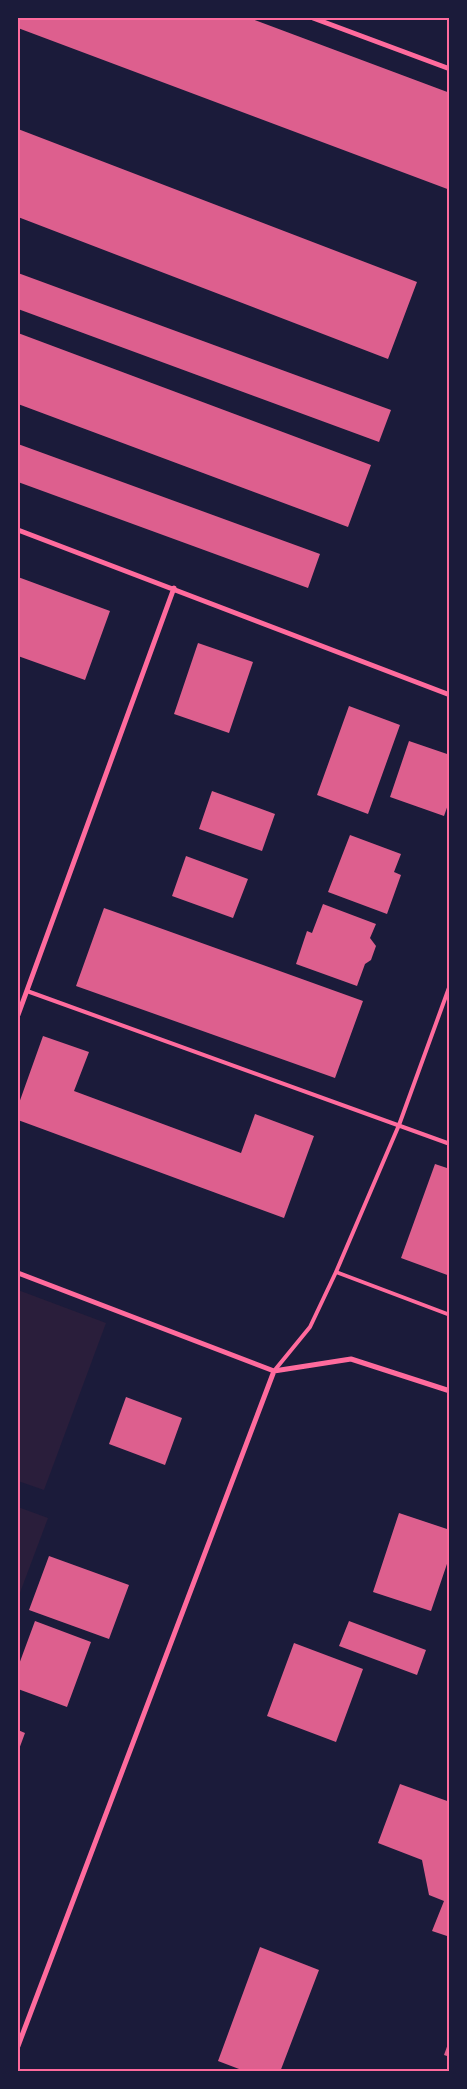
<svg xmlns="http://www.w3.org/2000/svg" width="467" height="2089" font-family="Manrope,sans-serif">
<style>
.green{fill:#2a1e3b}
.building{fill:#dd5f8e}
.lines{fill:none;stroke-linecap:round;stroke-linejoin:round}
.service{stroke:#ff6b9d;stroke-width:4}
.minor{stroke:#ff6b9d;stroke-width:5}
.neatline{fill:none;stroke:#ff6b9d;stroke-width:2}
</style>
<rect width="100%" height="100%" fill="#1b1b3a"/>
<path class="green" d="M18,1290l88,33 -62,167 -26,-9z
M18,1507l30,11 -30,80z"/>
<path class="building" d="M18,18h231l201,75v97l-432,-162z
M18,129l399,153 -29,77 -370,-142z
M18,273l373,137 -12,32 -361,-133z
M18,333l353,132 -23,62 -330,-123z
M18,444l302,110 -12,34 -290,-106z
M18,577l92,34 -25,69 -67,-24z
M198,643l55,19 -24,71 -55,-19z
M349,706l51,19 -32,89 -51,-19z
M409,741l41,14v44l-6,17 -54,-19z
M212,791l63,23 -13,37 -63,-22z
M350,835l51,19 -7,18 7,3 -14,39 -59,-22z
M186,856l62,23 -15,39 -61,-22z
M323,904l53,20 -6,14 6,8 -5,14 -6,4 -8,22 -61,-22 11,-33 5,2z
M104,908l259,93 -28,77 -259,-92z
M43,1036l46,16 -15,39 167,62 14,-39 59,22 -30,82 -266,-98v-14z
M435,1164l15,5v107l-49,-18z
M126,1397l56,21 -17,47 -56,-21z
M399,1513l51,17v25l-19,56 -58,-19z
M49,1556l80,29 -20,54 -80,-29z
M35,1621l56,21 -24,65 -49,-18v-22z
M349,1621l77,29 -9,25 -78,-29z
M294,1643l69,26 -27,73 -69,-26z
M18,1730l7,3 -7,19z
M400,1784l50,18v135l-18,-6 12,-30 -15,-6 -7,-35 -44,-17z
M260,1947l59,23 -39,102h-33l-29,-11z
M449,2041h1v16l-6,-2z"/>
<g class="lines">
<path class="service" d="M27,991l423,153
M336,1272l114,43
M274,1371l36,-44 26,-55 63,-147 51,-140"/>
<path class="minor" d="M313,18l137,51
M18,530l432,165
M18,1015l156,-427
M18,1273l256,98 77,-12 99,32
M18,2046l256,-675"/>
</g>
<rect width="467" height="2089" fill="none" stroke="#1b1b3a" stroke-width="38"/>
<rect x="19" y="19" width="429" height="2051" class="neatline"/>
</svg>
